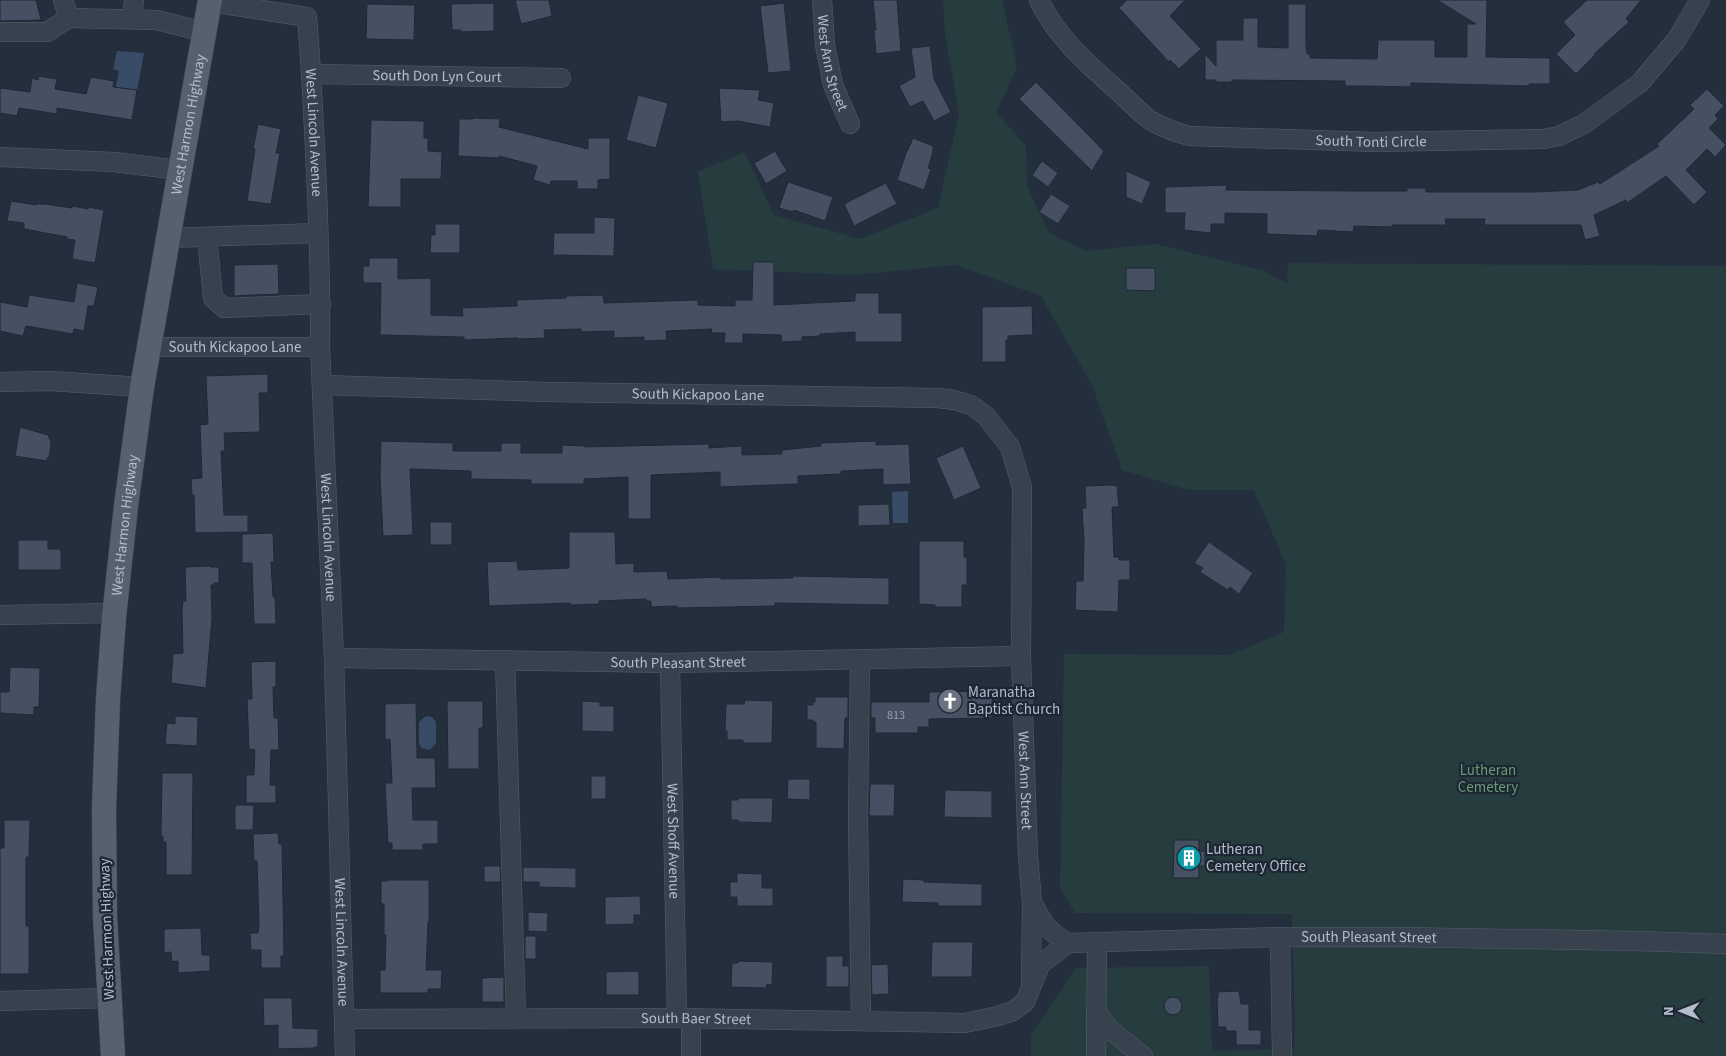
<svg xmlns="http://www.w3.org/2000/svg" width="1726" height="1056" font-family="'Source Sans 3',sans-serif">
<style>
.green{fill:#263c3f}
.water{fill:#394c67}
.building{fill:#455162;stroke:#1f2835}
.lines{fill:none;stroke-linecap:round;stroke-linejoin:round}
.minor-casing{stroke:#565f6c;stroke-width:20}
.major-casing{stroke:#414a57;stroke-width:25}
.minor{stroke:#38414e;stroke-width:19}
.major{stroke:#56606e;stroke-width:24}
.labels{text-anchor:middle;dominant-baseline:central;stroke-width:4.5;stroke-linejoin:round;paint-order:stroke}
.number-label{font-size:12px;fill:#98a1af}
.street-label{font-size:15px;fill:#b4bcc9;stroke:#1d2633}
.poi-label{font-size:15px;fill:#b4bcc9;stroke:#1d2633;text-anchor:start}
.park-label{font-size:15px;fill:#6b9a76;stroke:#1d2633}
</style>
<rect width="100%" height="100%" fill="#242f3e"/>
<path class="green" d="M943,0h59l15,68 -21,44 30,34 1,40 22,47 37,18 69,-7 109,27 23,12 1,-20 438,3v790h-695v-21l45,-67 133,-2 3,85 83,-2 -3,-135 -217,-1 -15,-25 4,-234 165,1 55,-23 2,-67 -32,-75h-65l-67,-20 -30,-85 -51,-89 -85,-31 -103,10 -140,-6 -15,-97 46,-20 30,63 86,24 78,-31 21,-95 -14,-79z"/>
<path class="water" d="M117,51l27,2 -7,37 -21,-3 3,-16 -6,-2z
M908,491v32h-15l-1,-31z
M426,716l6,1 4,5v21l-6,7 -8,-2 -3,-5v-21z"/>
<path class="building" d="M0,0h36l5,20 -41,1z
M515,0h34l3,16 -31,8z
M873,0h24l4,51 -25,3 -2,-24h2z
M1127,0h58l-15,16 31,33 -22,20 -9,-9 -1,2 -50,-54z
M1437,0h50l-1,57 64,1v26h-21v2l-118,-3v4l-44,-1h-22v-5l-113,-1v2h-16v-2h-11v-26l11,12v-26h27v-22h15v29l30,1v-44h18v41l1,9h3v4l67,1 1,-19h57v17h32v-33h9z
M1587,0h54l-15,19 3,3 -35,32 1,1 -19,19 -20,-20 19,-19 -12,-13z
M494,3v28l-33,1v-2h-9l-1,-26z
M784,3l7,68 -23,2 -8,-67z
M367,4l48,1 -1,35 -48,-1z
M930,46l4,33 17,33 -17,9 -11,-20 -13,6 -11,-21 16,-9 -4,-29z
M39,76l18,3 -2,10 31,5 5,-17 23,4 -1,6 24,3 -5,30 -75,-12v6l-38,-6 -2,8 -17,-3v-25l30,4 2,-14 6,2z
M1036,82l68,69 -12,20 -73,-72z
M719,88l41,2 -2,10 16,3 -4,24 -32,-6 -17,1z
M1707,89l17,17 -9,9 3,4 -9,9 17,17 -11,12 -8,-8 -21,21 21,22 -13,13 -28,-29 -39,27 -1,-3 -32,15 6,21 -15,4 -4,-15h-97l1,-6h-40l1,6h-54v2l-38,-1 -1,6 -35,-2 -1,6 -50,-2v-20l-42,-1v11h-14v9l-27,-3 1,-17h-20v-26l62,-2 -1,5 131,1h50v-3h19v4h108l44,-2 20,-8 2,2 59,-38 -2,-2 37,-35 -4,-4z
M638,95l30,8 -12,45 -30,-8z
M473,118l27,1 -1,8 89,22v-11h22v41l-12,1v9h-21v-8h-26l-1,4 -17,-5 4,-14 -38,-10v2l-41,-2 1,-37h14z
M371,120l53,1v17h4v13l14,1 -1,27h-40v28h-33z
M258,124l23,5 -5,24h4l-9,51 -24,-3 8,-52h-2z
M913,138l20,8v6l-5,16 3,1 -7,21 -27,-10 10,-30h1z
M775,151l12,20 -21,13 -12,-21z
M1042,161l16,12 -10,14 -16,-12z
M1126,171l25,11 -9,22 -16,-7z
M788,182l45,15 -8,24 -31,-11 -1,2 -14,-4z
M886,183l11,21 -43,22 -10,-22z
M1051,194l19,12 -12,18 -19,-12z
M11,201l25,4 1,-1h8l27,4v-2l16,3v-2l16,3 -9,53 -23,-4 3,-19 -8,-1v-2l-43,-8v-6l-17,-2z
M594,217l21,1 -1,38 -61,-1 1,-22h40z
M435,224h25v29h-30l1,-18h4z
M369,258h29v21l33,-1v37l32,1 -1,-8 55,-2v-6l49,-2v-2l37,-1 1,8 94,-3v5l37,1v-6h17l1,-38h21v43l81,-4v-8h24v20h23v29h-47v-10l-35,2v2l-18,1v4l-20,1 -1,-7 -38,-1v9h-19l1,-10h-14l1,-4 -46,2 1,9 -23,1v-4l-30,1v-7l-33,1v-3l-37,1 1,8 -27,1v-1l-54,2v-3l-84,-2 1,-52h-18v-17h6z
M278,264l1,30 -45,2v-31z
M1126,268h29v23l-29,-1z
M77,283l21,4 -4,19h-6l-4,25 -10,-2 -1,5 -47,-8 -3,10 -23,-5v-29l27,5 2,-12 45,7z
M1032,306l1,29 -25,1v4h-2v22h-24v-55z
M268,374v19h-9l1,39 -36,1 1,18h-4l3,64h24v17l-53,1 -1,-38h-2l-1,-16 11,-1 -2,-53 8,-1 -2,-48z
M20,427l28,8 3,7 -2,16h-2v3l-32,-5z
M381,441l72,2v8h48v-8h20v10h41v-8l23,1v1l124,-3v4l33,-2v9l40,-1v-4l39,-4v-3l55,-2v4l33,-1 2,40 -28,1v-16l-42,2v3l-43,2v8l-78,3v-15l-69,3v44h-23v-42l-44,2v5h-53v-4l-60,-1v-8l-61,-2 3,66 -30,1 -3,-60z
M963,446l18,42 -27,12 -18,-42z
M1111,485l6,1 2,21h-7l2,50h5v3h11v20h-11l-1,32 -43,-2 1,-29h7l1,-40 -2,-33h4l-1,-22z
M889,504l1,21 -32,1v-21z
M430,522h22v23h-22z
M569,532h46l1,32 18,-1v9l33,-1 1,8 53,-2v2l72,-1v-2l96,2v27l-114,-2v3l-98,2v-2l-26,1v-6h-5v-2l-47,2v3l-29,1v-2l-81,3 -2,-44 30,-1 1,9 51,-2z
M273,533l1,29h-3l2,35h2l1,27h-22l-2,-61h-10v-29z
M18,540h30v9h13v21h-43z
M919,541h45v16h3v28h-5v22h-27v-2l-16,-1z
M1209,542l44,31 -14,21 -9,-7 -2,3 -28,-18 3,-4 -9,-5z
M210,566v1h9v16h-5v2h-3l1,33 -6,70 -35,-5 2,-29 10,-1 -1,-43 1,-9h3l-1,-34z
M276,661v26h-3l1,31h4l1,32h-8l-1,35h6v18h-30v-28h8l1,-25 -6,-1 -2,-50h5l-1,-37z
M10,667l30,1 -1,39h-5v8l-34,-2v-21h9z
M992,691v27l-63,1v8h-11v6h-43v-15h-4v-16h58v-10z
M815,697h33v21h-3l-1,31 -28,-1v-26h-3v-2h-6v-15h6v-3h2z
M745,700l28,1 -1,42h-29v-3h-16v-9h-2l1,-27h18z
M447,701h36v27h-4v41h-31z
M582,701l18,1v4h14v26l-32,-1z
M416,703l1,55h18l1,30h-24l1,32h25v24h-15v6h-31v-7h-4l-3,-60h7l-2,-44 -5,1v-36z
M175,716l23,1 -1,29 -32,-2 2,-21 8,1z
M162,773h31l-1,102h-26v-33h-3v-6h-2z
M591,776h15v23h-15z
M788,779h22v21l-23,-1z
M870,784h25l-1,32h-25z
M945,790l47,1v27l-48,-1z
M738,798h35l-1,25 -34,-1v-2h-7v-20h7z
M235,805h19l-1,25h-18z
M4,820h26l-1,37h-3v69h3v48h-29v-126h4z
M278,833l1,11h3l2,112h-3v12h-20v-18h-10l-1,-17h8l1,-8 -2,-64h-3l-1,-27z
M1174,840h25v11h6v15h-6v12h-26z
M484,866h16l1,16h-17z
M523,867l53,1v20l-37,-1v-5h-16z
M737,873l25,1v14h11v18h-36v-9h-7v-15h7z
M903,879l21,1v2l58,2v22h-44v-3l-36,-1z
M387,880h42v42h-1l-2,48h16l-1,19h-13v4h-48v-23h5l1,-35h-2v-31h-3v-23h6z
M640,896l1,19h-7v9l-29,1v-28z
M528,912l20,1 -1,19 -19,-1z
M201,928l1,27h8v16l-32,2v-12l-6,1 -1,-10 -7,1v-24z
M525,936h11v23h-11z
M932,942h41l-1,35h-41z
M826,956h17v10h6v21h-23z
M738,961l35,1 -1,23 -5,-1 -1,4 -35,-1 1,-24h6z
M888,964l1,30 -17,1 -1,-30z
M639,971v24h-33v-23z
M504,977v25h-22v-24z
M1239,991l2,13h8v26h12v15h-25v-14h-10v-4h-8l-1,-29h1v-6z
M1164 1006a9 9 0 1 1 18 0a9 9 0 1 1-18 0Z
M263,998h29l1,30 25,1v18h-4v1l-36,1v-24l-14,1z"/>
<g class="lines">
<defs>
<g id="minor">
<path d="M63,0l6,18 87,2 49,12"/>
<path id="s1" d="M822,0l3,45 8,40 17,39"/>
<path id="s2" d="M1039,0c17,37 50,65 80,92 10,9 20,20 31,28 13,8 25,12 39,16l186,6 168,-3 16,-3 25,-12 56,-41 37,-44 23,-39"/>
<path id="s3" d="M210,2l97,15c5,58 7,115 10,173 2,52 4,104 3,157l14,311 11,398"/>
<path d="M132,19l2,-19"/>
<path d="M0,32h47l22,-14"/>
<path id="s4" d="M312,74l249,4"/>
<path d="M0,157l114,5 65,8"/>
<path d="M207,237l6,61 11,10 97,-4"/>
<path d="M169,238l149,-5"/>
<path id="s5" d="M150,347h170"/>
<path d="M0,382l50,-1 92,6"/>
<path id="s6" d="M323,385l224,7 391,6 16,2 17,5 15,11 24,31 12,40 -1,169 7,201 4,45 -1,78"/>
<path d="M0,615l115,-2"/>
<path id="s7" d="M334,658l336,5 351,-7"/>
<path d="M505,660l11,358"/>
<path d="M860,660l-2,159 3,201"/>
<path id="s8" d="M670,663l7,355"/>
<path d="M1032,902c11,21 15,29 36,41"/>
<path d="M1280,937l2,119"/>
<path d="M0,1001l109,-3"/>
<path d="M1096,1012l13,17 34,27"/>
<path d="M691,1018v38"/>
<path id="s9" d="M345,1019l332,-1 288,5 33,-7 15,-5 12,-9 15,-37 28,-22 212,-6h119l238,4 89,3"/>
<path d="M1096,1056l1,-114"/>
</g>
<g id="major">
<path id="s10" d="M113,1056l-8,-139 -1,-108 4,-110 6,-82 12,-111 16,-119 68,-387"/>
</g>
</defs>
<use href="#minor" class="minor-casing"/>
<use href="#major" class="major-casing"/>
<use href="#minor" class="minor"/>
<use href="#major" class="major"/>
</g>
<defs>
<symbol id="church-disc" viewBox="-11 -11 22 22"><circle r="9.5" fill="#6b7280" stroke="#1d2633"/><path d="M-1.2-6h2.4v3.5h3.3v2.4h-3.3V6h-2.4V-.1h-3.3v-2.4h3.3Z" fill="#fff"/></symbol>
<symbol id="building-disc" viewBox="-11 -11 22 22"><circle r="9.5" fill="#0f9aa8" stroke="#1d2633"/><path d="M-4-6H4V6H1V3H-1V6H-4ZM-2.5-4.3h1.7v1.8h-1.7ZM.8-4.3h1.7v1.8H.8ZM-2.5-1h1.7V.8h-1.7ZM.8-1h1.7V.8H.8Z" fill="#fff"/></symbol>
</defs>
<g fill-rule="evenodd">
<use href="#church-disc" x="936" y="687" width="28" height="28"/>
<use href="#building-disc" x="1175" y="844" width="28" height="28"/>
</g>
<g class="labels">
<g class="number-label">
<text x="896" y="715">813</text>
</g>
<g class="street-label">
<text stroke="none"><textPath href="#s1" startOffset="64">West Ann Street</textPath></text>
<text stroke="none"><textPath href="#s4" startOffset="125">South Don Lyn Court</textPath></text>
<text stroke="none"><textPath href="#s10" startOffset="938">West Harmon Highway</textPath></text>
<text stroke="none"><textPath href="#s3" startOffset="214">West Lincoln Avenue</textPath></text>
<text stroke="none"><textPath href="#s2" startOffset="389">South Tonti Circle</textPath></text>
<text stroke="none"><textPath href="#s5" startOffset="85">South Kickapoo Lane</textPath></text>
<text stroke="none"><textPath href="#s6" startOffset="375">South Kickapoo Lane</textPath></text>
<text stroke="none"><textPath href="#s10" startOffset="532">West Harmon Highway</textPath></text>
<text stroke="none"><textPath href="#s3" startOffset="619">West Lincoln Avenue</textPath></text>
<text stroke="none"><textPath href="#s7" startOffset="344">South Pleasant Street</textPath></text>
<text stroke="none"><textPath href="#s6" startOffset="1042">West Ann Street</textPath></text>
<text stroke="none"><textPath href="#s8" startOffset="178">West Shoff Avenue</textPath></text>
<text transform="translate(107 929) rotate(-92)">West Harmon Highway</text>
<text stroke="none"><textPath href="#s9" startOffset="1061">South Pleasant Street</textPath></text>
<text stroke="none"><textPath href="#s3" startOffset="1024">West Lincoln Avenue</textPath></text>
<text stroke="none"><textPath href="#s9" startOffset="351">South Baer Street</textPath></text>
</g>
<g class="poi-label">
<text x="968" y="692">Maranatha<tspan x="968" dy="17">Baptist Church</tspan></text>
<text x="1206" y="849">Lutheran<tspan x="1206" dy="17">Cemetery Office</tspan></text>
</g>
<g class="park-label">
<text x="1488" y="770">Lutheran<tspan x="1488" dy="17">Cemetery</tspan></text>
</g>
</g>
<g transform="translate(1681 1011) rotate(270)" stroke="#1d2633" stroke-width="4" paint-order="stroke">
<path d="M0-4L9 19L0 12L-9 19Z" fill="#b4bcc9"/>
<text y="-8" font-size="14" font-weight="bold" text-anchor="middle" fill="#b4bcc9">N</text>
</g>
</svg>
